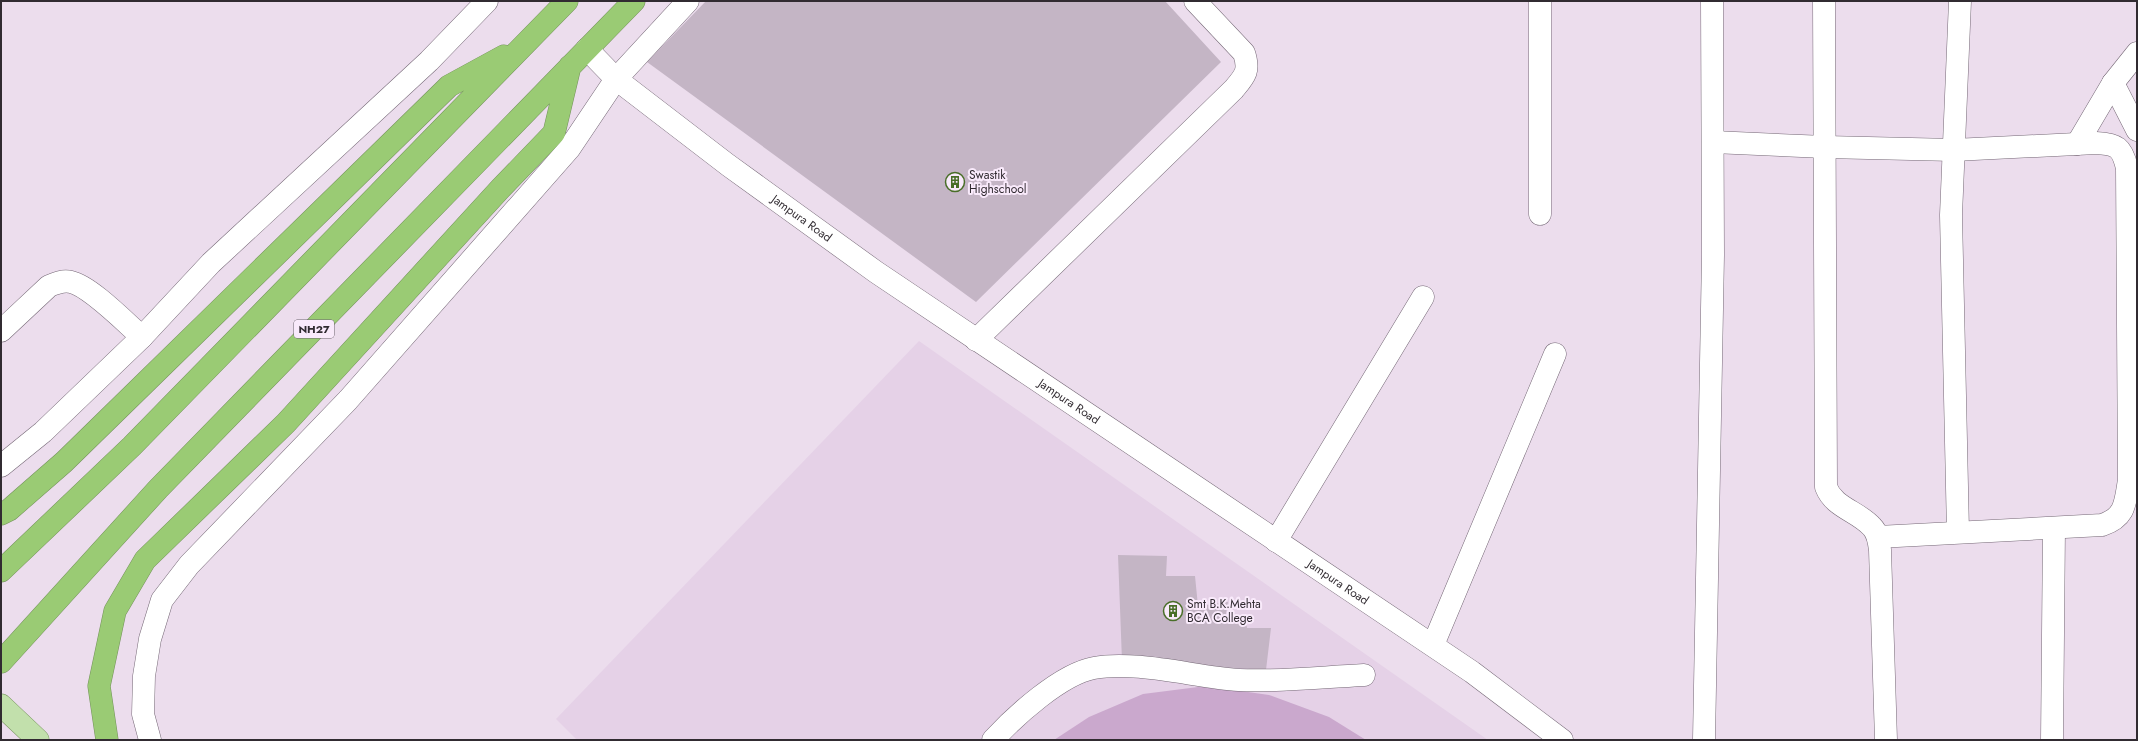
<svg xmlns="http://www.w3.org/2000/svg" width="2138" height="741" font-family="Jost,sans-serif">
<style>
.built{fill:#e5d1e7}
.green{fill:#caa8cd}
.building{fill:#c4b5c5}
.lines{fill:none;stroke-linecap:round;stroke-linejoin:round}
.minor-casing{stroke:#756876;stroke-width:23}
.major-casing{stroke:#75935d;stroke-width:23}
.highway-casing{stroke:#75935d;stroke-width:23}
.minor{stroke:#fff;stroke-width:22}
.major{stroke:#c2e0ac;stroke-width:22}
.highway{stroke:#9acb74;stroke-width:22}
.labels{text-anchor:middle;dominant-baseline:central;stroke-width:4;stroke-linejoin:round;paint-order:stroke}
.shield{fill:#f9eafb;stroke:#6d646e;stroke-width:1}
.shield-label{font-size:11px;font-weight:bold;fill:#312b31}
.poi-label{font-size:12px;fill:#312b31;stroke:#f9eafb;text-anchor:start}
.street-label{font-size:12px;fill:#312b31;stroke:#f9eafb}
</style>
<rect width="100%" height="100%" fill="#ecdded"/>
<path class="built" d="M919,341l569,399h-911l-21,-21z"/>
<path class="green" d="M1206,686l63,9 60,22 37,23h-312l35,-23 54,-23z"/>
<path class="building" d="M706,1h459l56,61 -245,240 -329,-240z
M1118,555l49,1 -1,20h29l3,30 30,-4 -3,17 20,-2 2,11h24l-5,42 -144,-9z"/>
<g class="lines">
<defs>
<g id="minor">
<path d="M1540,1v213"/>
<path d="M1824,1l2,486c8,21 32,24 46,40 6,6 7,15 8,23l6,190"/>
<path id="s1" d="M587,49l29,30 112,86 148,107 596,400 90,68"/>
<path d="M2113,83l24,47"/>
<path d="M1713,142l112,5 129,3 142,-7c21,1 26,4 31,25l2,312c-4,23 -3,37 -27,45l-224,12"/>
<path d="M2077,144l36,-61 24,-30"/>
<path d="M1,331l48,-45c7,-3 14,-6 22,-4 19,4 55,41 71,55"/>
<path d="M976,340l258,-251c11,-13 16,-18 10,-36l-49,-52"/>
<path d="M1,466l42,-34 99,-95 69,-74 218,-202 58,-60"/>
<path d="M1958,532l-7,-317 9,-214"/>
<path d="M1276,541l147,-244"/>
<path d="M1433,645l122,-291"/>
<path d="M150,740l-7,-26 1,-38 6,-37 12,-39 27,-35 159,-165 221,-251 47,-70 72,-78"/>
<path d="M993,740c22,-24 68,-66 101,-72 41,-8 101,9 145,12 41,2 83,-3 125,-5"/>
<path d="M1704,740l9,-485 -1,-254"/>
<path d="M2052,740l2,-212"/>
</g>
<path id="major" d="M1,705l37,35"/>
<path id="highway" d="M1,514l8,-4 55,-48 385,-376 55,-30
M1,571l131,-125 435,-445
M1,662l157,-173 476,-488
M107,740l-8,-54 16,-75 30,-51 141,-137 214,-234 54,-56 16,-67"/>
</defs>
<use href="#minor" class="minor-casing"/>
<use href="#major" class="major-casing"/>
<use href="#highway" class="highway-casing"/>
<use href="#minor" class="minor"/>
<use href="#major" class="major"/>
<use href="#highway" class="highway"/>
</g>
<defs>
<symbol id="building-ring" viewBox="-11 -11 22 22"><circle r="9.5" fill="#f9eafb" stroke="#496e28" stroke-width="1.5"/><path d="M-4-6H4V6H1V3H-1V6H-4ZM-2.5-4.3h1.7v1.8h-1.7ZM.8-4.3h1.7v1.8H.8ZM-2.5-1h1.7V.8h-1.7ZM.8-1h1.7V.8H.8Z" fill="#496e28"/></symbol>
</defs>
<g fill-rule="evenodd">
<use href="#building-ring" x="944" y="171" width="22" height="22"/>
<use href="#building-ring" x="1162" y="600" width="22" height="22"/>
</g>
<g class="labels">
<rect class="shield" x="294" y="320" width="40" height="18" rx="3"/>
<g class="shield-label">
<text x="314" y="329">NH27</text>
</g>
<g class="poi-label">
<text x="969" y="175">Swastik<tspan x="969" dy="14">Highschool</tspan></text>
<text x="1187" y="604">Smt B.K.Mehta<tspan x="1187" dy="14">BCA College</tspan></text>
</g>
<g class="street-label">
<text stroke="none"><textPath href="#s1" startOffset="274">Jampura Road</textPath></text>
<text stroke="none"><textPath href="#s1" startOffset="598">Jampura Road</textPath></text>
<text stroke="none"><textPath href="#s1" startOffset="922">Jampura Road</textPath></text>
</g>
</g>
<rect width="2138" height="741" fill="none" stroke="#312b31" stroke-width="4"/>
</svg>
